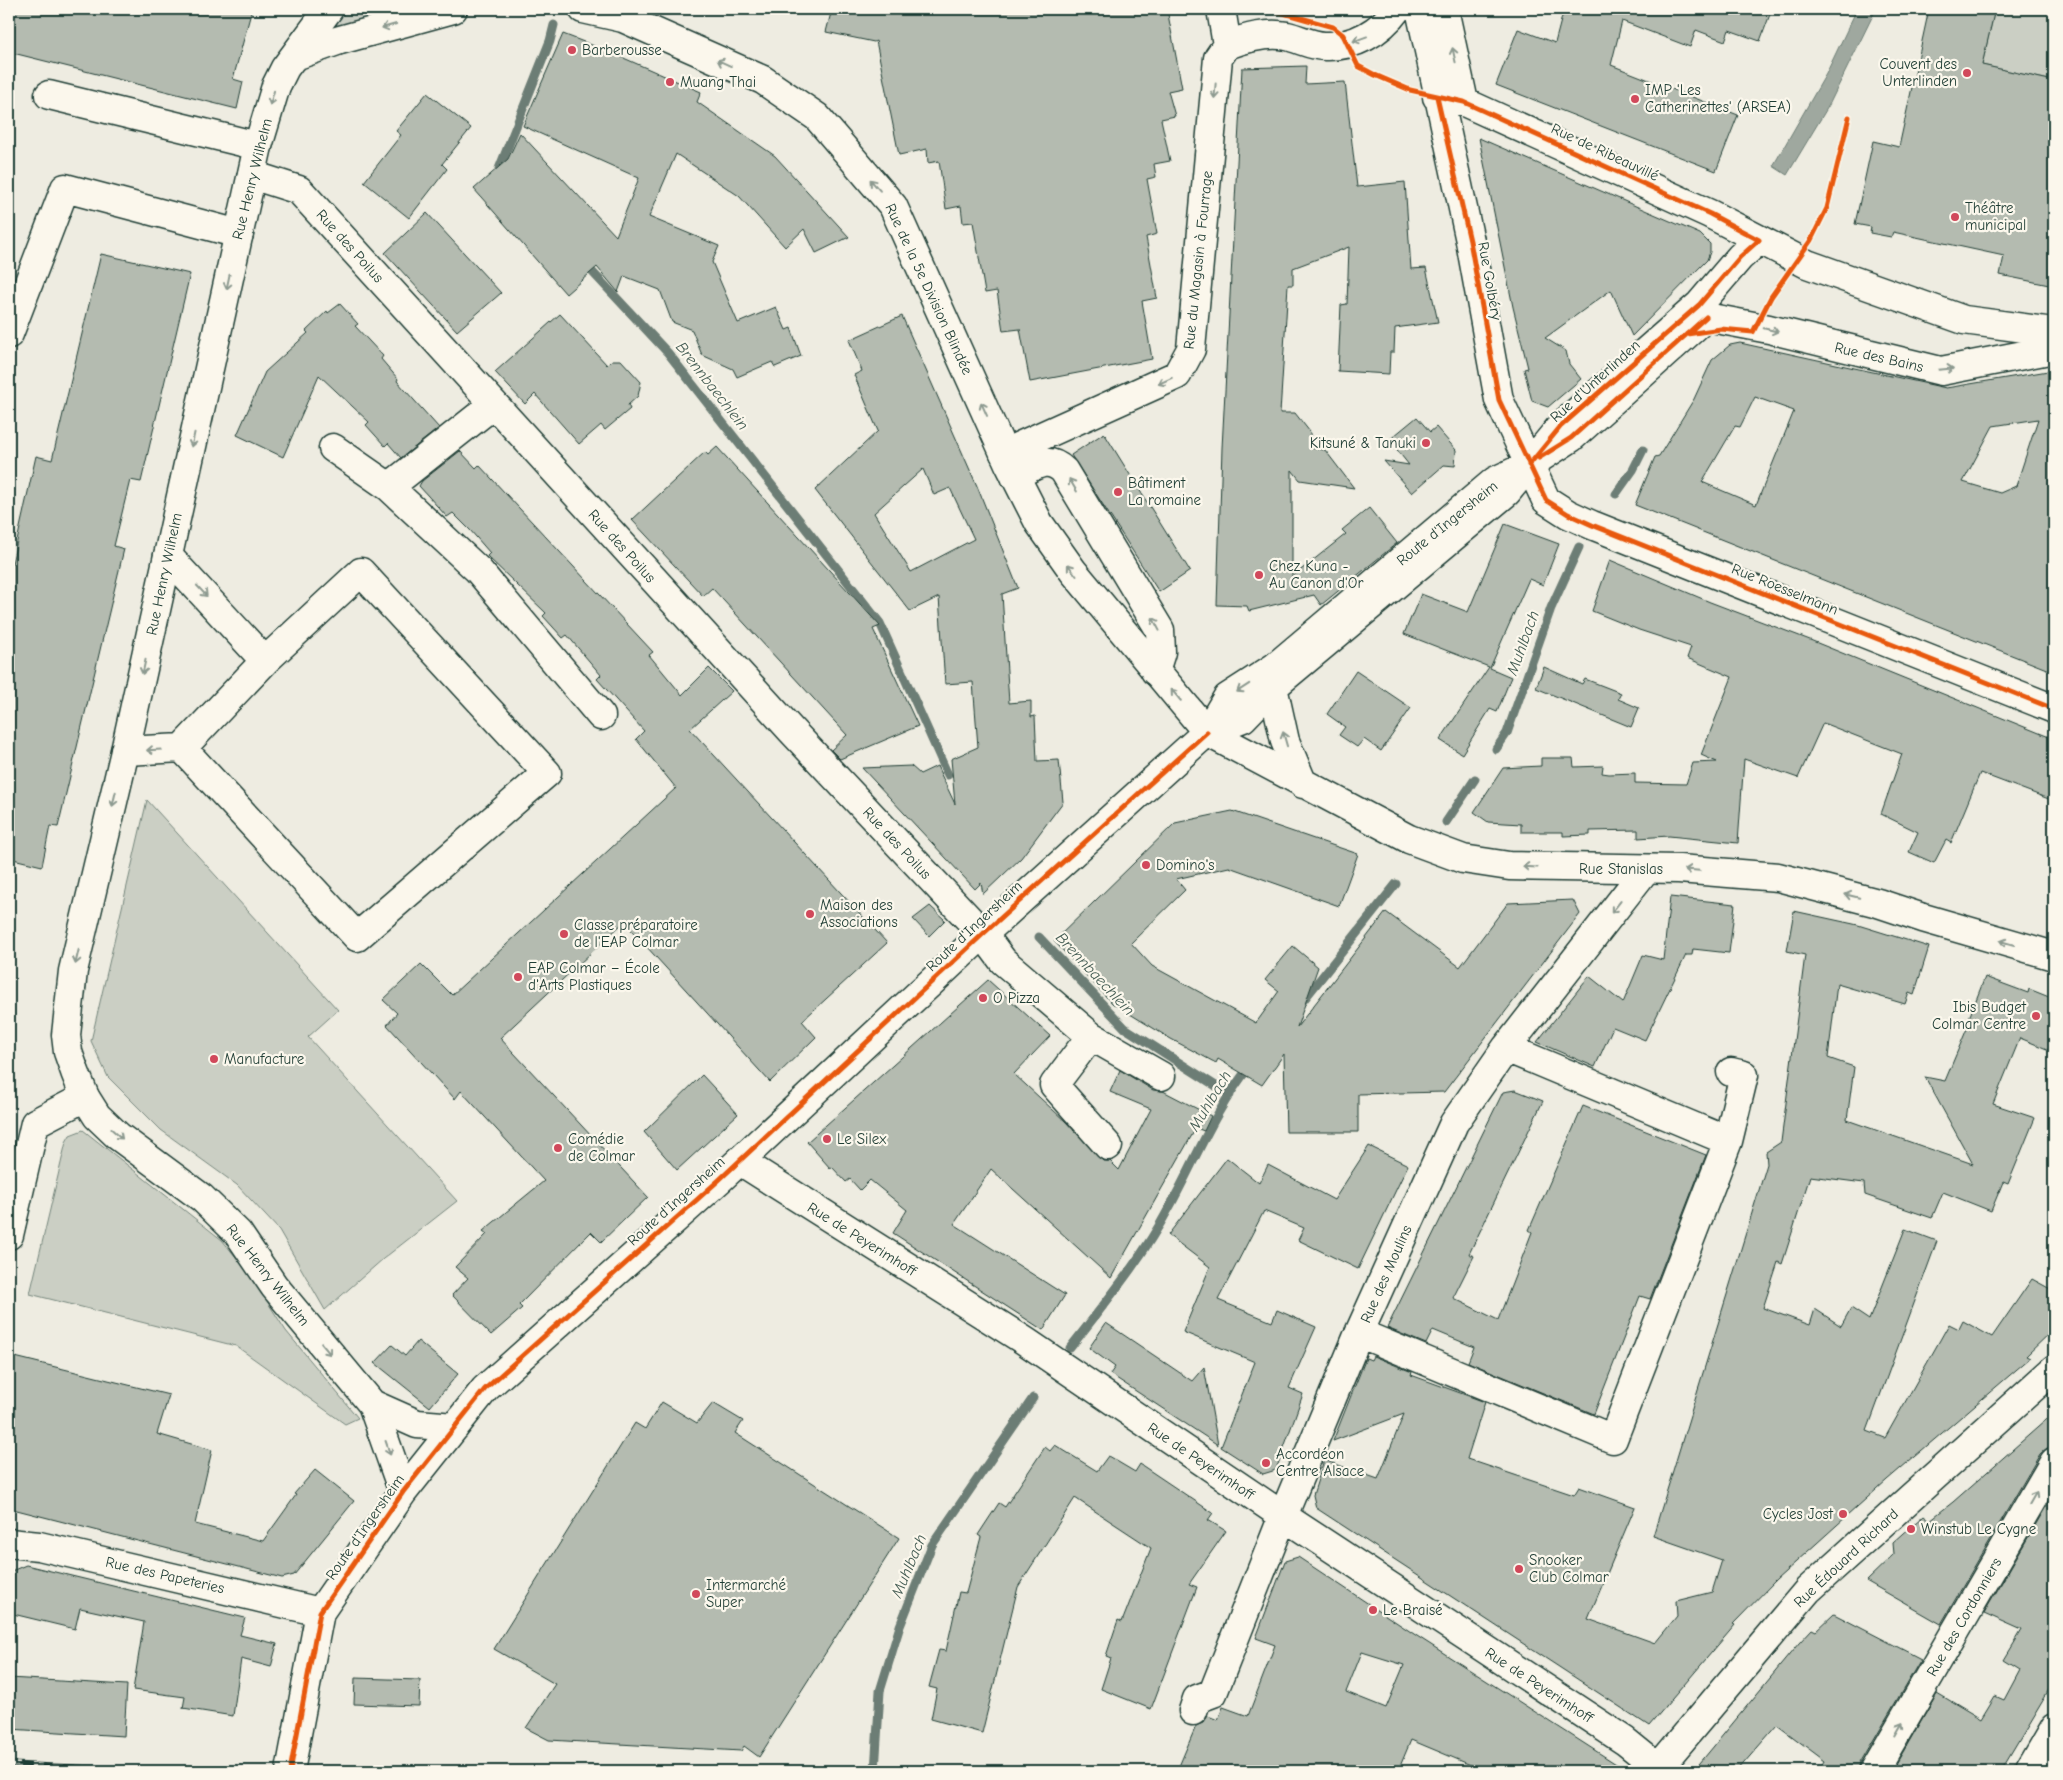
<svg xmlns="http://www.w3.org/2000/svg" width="2063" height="1780" font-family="'Comic Neue',sans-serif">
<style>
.green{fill:#cbcfc4;stroke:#75867c}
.water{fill:#9fa89f;stroke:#6c7d74}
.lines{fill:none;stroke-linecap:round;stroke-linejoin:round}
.stream{stroke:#6c7d74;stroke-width:9}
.building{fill:#b4bbb0;stroke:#1f3d34;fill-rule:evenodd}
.minor-casing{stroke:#1f3d34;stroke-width:31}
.major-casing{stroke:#1f3d34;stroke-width:31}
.minor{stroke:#fbf7ec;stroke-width:28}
.major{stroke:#fbf7ec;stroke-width:28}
.rail-casing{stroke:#1f3d34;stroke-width:5.5}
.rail{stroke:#fbf7ec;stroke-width:4;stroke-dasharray:11;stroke-linecap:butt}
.cycleway-casing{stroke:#fbf7ec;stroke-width:8}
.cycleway{stroke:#e8590c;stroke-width:5}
.oneway{stroke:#8d9a90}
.poi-dot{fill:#d1495b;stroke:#fbf7ec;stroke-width:2}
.labels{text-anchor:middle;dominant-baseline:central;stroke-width:4.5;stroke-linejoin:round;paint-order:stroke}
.poi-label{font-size:15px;fill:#1f3d34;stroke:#fbf7ec;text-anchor:start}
.street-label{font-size:15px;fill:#1f3d34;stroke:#fbf7ec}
.water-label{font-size:16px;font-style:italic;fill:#455d54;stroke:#fbf7ec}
</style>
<rect width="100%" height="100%" fill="#eeece1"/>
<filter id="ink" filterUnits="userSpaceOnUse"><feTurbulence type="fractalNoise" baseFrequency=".02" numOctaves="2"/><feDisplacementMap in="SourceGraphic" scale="10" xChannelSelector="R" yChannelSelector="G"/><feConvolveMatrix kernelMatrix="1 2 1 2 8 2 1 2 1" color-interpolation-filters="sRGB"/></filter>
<g filter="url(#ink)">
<path class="green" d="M347,9h48l2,5 -61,14 -2,-4z
M1995,9h59v72l-72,-16z
M147,800l191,210 -30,27 149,164 -74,58 -58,51 -46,-80 -42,-45 -76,-55 -53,-53 -17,-36z
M83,1130l139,110 27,33 37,58 72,87 -13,6 -109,-78 -206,-52 36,-152 4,-7z"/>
<path class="water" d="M1857,9h19l-47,96 -42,70 -14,-9 53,-92z"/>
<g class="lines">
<path class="stream" d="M503,174l-4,-5 51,-128 4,-16
M584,263l84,90 212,270 68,152
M1616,494l17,-24 10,-20
M1496,749l11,-16 44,-125 28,-61
M1446,822l29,-43
M1039,937l86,91 105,67
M1302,1002l94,-118
M1070,1348c35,-45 72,-89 99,-140 26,-47 46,-99 81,-142
M875,1771l5,-80 20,-65 32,-81 101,-147"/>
</g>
<path class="building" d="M9,9h243l-19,70 10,3 -6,27 -228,-57z
M832,9h335l15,79 -14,3 7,25 -14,3 9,42 -16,3 2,13 -9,2 10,55 -11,3 11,61 -15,3 10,58 -122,23 -10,-53 -17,2 -6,-40 -12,2 -12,-71 -10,1 -2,-17 -15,3 -7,-48 -11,2 -1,-14 -28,6 -23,-114 -2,1 -48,-10z
M1564,9h208l-12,32 -31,-11 -4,11 -29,-11 -6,17 -68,-26 -11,44 127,50 -22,56 -220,-86 22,-56 37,14z
M1929,9h66l-13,56 72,16v205l-54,-11 4,-19 -111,-24 -2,5 -21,-4 1,-6 -16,-3 18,-83 26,6z
M563,34l47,18 91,40 -4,10 78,54 74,81 -33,16 -12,-24 -19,18 -46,-51 -63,-42 -27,63 70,29 -7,16 26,61 38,-16 10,23 5,-2 10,28 -26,11 -3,-5 -35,15 -4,-8 -31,-14 -10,-25 -20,-8 -12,-32 -36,-14 -6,16 -21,-25 -31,27 -92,-105 34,-30 12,-26 96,103 23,-58 -116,-52z
M1306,66l-1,18 40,-2 12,105 48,-5 6,87 15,-1 12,54 -43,6 -1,24h-4l-1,22 -51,-3 3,-66 6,-1 2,-57 -56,21v17h-5l-8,128h15l15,19v16l15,2 29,38 -54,-8 -8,-10v107l54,-43 -4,-4 27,-22 28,35 -76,62 -7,-10 -65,16 -2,-5 -30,-1 5,-157 20,-380z
M427,93l44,35 -29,36 5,5 -38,49 -45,-36 37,-47 -5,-4z
M1479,138l221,96 10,10v8l-3,8 -75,76 -21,-46 -66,48 21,13 3,13 12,15 -33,28 -16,-6 -8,-32 4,-1 -15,-61z
M427,213l74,80 -44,38 -72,-78z
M101,254l89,20 -49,208 -11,-2 -16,66 10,3 -66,278 -8,-1 -8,40 -33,-8v-281l27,-121 16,4z
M340,304l18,20 -3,2 28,30 -2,3 17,20 -1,2 42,47 -38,30 -13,-15 -3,3 -19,-21 3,-3 -50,-47 -36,82 -46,-22 28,-63 43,-39 -2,-2 21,-20 1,2z
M560,314l47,51 5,-5h9l20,22 -3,14 -10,9 2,4 -25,21 -4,-5 -22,19 -44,-50 -10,10 -30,-32z
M902,316l75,170 41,102 -16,6 7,109 22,-2v16l4,-1 2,45 22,-1 4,42 -42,56 -38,36 -2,-11 -6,6 -113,-121 49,-2 9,8 17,-8 18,38 -4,-45 27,-12 -5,-65 -28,2 -6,-87 -29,14 -95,-121 63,-59 -24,-56 8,-4 -13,-31zM923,469l11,26 16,-7 24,51 -63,33 -37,-59z
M1740,343l206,45 108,-18v302l-419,-167 20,-48 4,-1 35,-57 18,-39 18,-15zM1755,397l39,14 -38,94 -54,-23 33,-56 5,1zM2038,419l-22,67 -16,7 -37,-11 30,-56z
M1417,417l13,15 6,-5 20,23 -1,16 -11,-1 -32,28 -28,-32 25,4 -20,-25z
M1104,433l86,138 -31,21 -88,-137z
M717,447l163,179 -7,3 45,97 -78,33 -9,-9 16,-15 -135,-147 -9,8 -71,-76 73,-68 3,3z
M460,451l16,17 3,-3 174,187 -4,3 33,40 27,-27 23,23 -42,38 197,214 -85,78 14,16 -46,45 -146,-160 -124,116 148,159 -47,45 -10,-10 -72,73 3,3 -31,27 -39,-40 16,-17 -13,-11 32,-33 -4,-3 61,-50 -83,-90 -6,8 -68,-74 10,-12 -14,-13 38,-36 31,31 224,-207 -40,-49 8,-8 -47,-52 4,-4 -34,-40 -4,3 -20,-22 3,-3 -59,-57 3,-3 -20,-23 -17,-17 -6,4 -28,-31 3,-5z
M1505,524l54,20 -16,41 -14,-6 -39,89 21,9 -14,35 -7,-3 -28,45 -22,-14 49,-73 -85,-33 17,-40 47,18z
M1610,560l100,42 100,38 244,99v62l-74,-28 -29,70 -5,-3 -12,23 -25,-11 9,-20 -37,-18 21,-60 -79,-31 -25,55 -54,-19 -6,84 -69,-7 -31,2v-8l-48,1v4l-27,1v-4h-42v-8l-33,-2 -14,-10 29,-44 38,-2v-8h32l1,9 29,-1 -1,7 7,1 26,-1v10l51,1 7,-21 24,-1 -16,-7 31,-78 -45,-19 4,-11 -52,-17 -47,-19z
M1544,667l38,17 3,-5 36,14 -3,6 21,9 -8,19 -95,-39z
M1356,671l55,37 -30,43 -17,-12 -7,8 -18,-12 6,-8 -18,-13z
M1232,811l126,43 -19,52 -110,-39 -53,12 9,11 -54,53 21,23 104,57 23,-32 -14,-11 28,-34 25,21 -21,60 89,-115 74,55 48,-64 65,-3 7,14 -136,178 -86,2v38h-72l-2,-78 -22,31 -44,-26 -2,4 -45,-24 -59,-36 -58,-62 121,-118z
M1670,897l65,7 -6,49 -36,-4 -1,6h-6l-41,85 -32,-13 -18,40 -58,-25 52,-66 34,27 20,-48 20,5z
M930,906l15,14 -16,16 -16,-17z
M1794,911l64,14 71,22 -15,48 -5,-2 -4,11 -68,-20 -9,74 26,9 -7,53 126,44 -48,-87 20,4 26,-62 -2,-1 16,-41 43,16 1,-4 25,10v53l-34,-14 -27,66 42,14 -27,66 -5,-2 -12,29 -48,-19 -11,26 -67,-23 -1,-12 -54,-7 -28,88 -4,-2 -15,46 47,17 5,-16 26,17 10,-18 18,12 36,-91 32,12 -70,190 18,7 64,-114 10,5 4,-8 29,16 40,-58 22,12v38l-28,27 4,2 -143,122 -111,100 -43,44 2,1 -86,101 -333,-218 -3,-13 11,-35 54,19 26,-65 -71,27 33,-83 5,2 2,-4 39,16 -1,3 74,27 -18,57 107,36 5,-8 56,20 -47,112 67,24 22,-27 -1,-15 36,-9 10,-32 -69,-24 114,-372 -1,-12 15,-10 24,-187 -18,-4z
M988,980l62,56 -36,38 51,47 38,40h7l9,9 32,-61 -41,-17 10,-22 33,20 10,1 48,25 -7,15 -8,-3 -85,150 -120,-109 -37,55 111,71 -22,35 -150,-97 14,-23 -37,-30 -10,10 -10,-11 -4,3 -14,-15 -2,1 -23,-26z
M702,1075l36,39 -61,56 -33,-38z
M1515,1090l28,11 -74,153 5,2 -21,42 45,22 34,-88 -3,-2 54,-124 123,49 -56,144 -10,-3 -46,118 -126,-52 6,-15 -41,-17 -7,14 -39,-16 116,-236z
M1369,1146l39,19 -50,104 -60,-29 6,-12 -40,-17 -46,89 54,22 5,-12 39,17 -27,61 14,6 -27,76 -13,4 -42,-27 34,-85 -72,-30 27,-65 -42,-32 59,-77 32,25 9,-18 66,35z
M1106,1323l86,58 12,-14 14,78 -108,-71 5,-7 -26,-19z
M418,1341l40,33 -28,33 -55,-44 17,-18 13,11z
M15,1357l154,38 -12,39 55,16 -17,74 68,17 33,-46 -2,-1 21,-24 39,31 -60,74 -12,3 -273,-70v-123z
M662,1402l35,21 16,-20 30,18 -8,12 164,105 -140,219 -15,-11 -3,5 -192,-11 -23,-12 29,-44 -61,-35 141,-226 10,6z
M2054,1413v33l-7,2 -7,6 -99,170 -75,-43 28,-27 -1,-11 31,-28 6,5 23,-18z
M1055,1445l42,26 11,-15 27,16 5,-8 73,49 -5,7 18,11 -37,53 8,3 -46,122 -50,-20 10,-31 -5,-2 12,-36 4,2 29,-74 -76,-50 -57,89 -36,146 -51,-14 6,-30 -8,-2 10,-37 7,1 13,-59 7,1 15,-56 -3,-2 21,-32 6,4 40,-60 5,4z
M2054,1493v189l-53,89h-109l45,-78 44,26 14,-23 9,4 16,-30 -16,-10 18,-30 -38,-17z
M1298,1557l119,79 210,135h-142l-74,-31 -13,31h-221l19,-45 7,-3 5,-7 10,4 5,-13 25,9 27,-71 -19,-7 29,-77zM1362,1652l42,13 -18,43 -40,-16z
M26,1565l219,53 -5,17 37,9 -6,23 -30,-8 -8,57 -50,-8 2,-11 -52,-7 11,-68 -64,-14 -5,21 -66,-16v-41z
M1834,1614l87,45 -61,104 -2,8h-39l6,-10 -48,-36 -40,46 -42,-2 104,-126 13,-14 4,2z
M9,1678l118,7 -3,51 -115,-7z
M355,1678l65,2 -1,26 -65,-2z"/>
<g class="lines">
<defs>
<path id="minor" d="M1221,9l6,36
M1420,9l50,232 29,159 47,100 22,14 24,11 462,184
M1444,9l20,93
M1227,45c19,-7 40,-13 60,-9 13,3 25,10 38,10 30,1 55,-14 72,-37
M49,95l209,51
M1437,97l27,5 246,112 97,50 157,56 90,12
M252,175l47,15 492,540 192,204 20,27 88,75 70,40
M9,334l56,-146 174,46
M333,448l56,39 105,-83
M1004,453l173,-78 14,-26 27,-291 9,-13
M1015,476c18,-9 32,-22 49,-5l96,159 1,22 -6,19
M389,487l89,83 123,146
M168,556l97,105
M361,572l186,201 -190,164 -175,-189 83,-87z
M1207,732l20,-34 48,-31 220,-186 34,-16 32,-39 138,-121 41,-48 19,-17
M125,751l57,-3
M1091,1036l-37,49 54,61
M1506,1048l222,93
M740,1161l285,180 258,175 342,225 37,30
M9,1235l26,-112 50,-26
M1359,1333l254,106 115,-298 16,-66 -13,-3
M9,1543l30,3 281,66
M1193,1711l4,-12 16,-6 70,-177 76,-183 95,-210 52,-75 140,-179
M1658,1768l150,-178 246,-221
M1874,1771l180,-309
M2029,1771l25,-43"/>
<path id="major" d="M329,9l-44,59 -9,18 -18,60 -133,605 -52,220 -7,64 2,17 7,20 10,25 12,19 21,20 84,62 36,35 36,53 98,118 31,88
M583,9l40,9
M606,9l17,9 140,62 54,37 76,89 116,258 30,59 34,48 134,161 202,107 54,20 46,7 170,3 99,8 100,26 45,15 131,38
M295,56l45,-16 113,-31
M1273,687l12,54 18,43
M372,1404l45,20 38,3
M290,1771l30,-159 83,-120 82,-103 234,-209 264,-246 224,-202 36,-14 30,-31 234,-195 22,-27 42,-27 135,-121 63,12 172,42 113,-22"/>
</defs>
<use href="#minor" class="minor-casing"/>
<use href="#major" class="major-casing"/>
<use href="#minor" class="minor"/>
<use href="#major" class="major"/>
<defs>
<path id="rail" d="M9,1764l142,7"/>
</defs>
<use href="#rail" class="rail-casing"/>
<use href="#rail" class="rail"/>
<defs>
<path id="cycleway" d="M1269,9l64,18 10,8 15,31 17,9 35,15 54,12 246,112 49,26 -19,17 -41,48 -138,121 -32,39
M1437,97l33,144 29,159 47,100 22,14 24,11 462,184
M1687,334l34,-5 32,3 18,-35 40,-57 16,-32 22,-91
M1539,458l32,-20 135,-121
M290,1771l30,-159 83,-120 82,-103 234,-209 264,-246 224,-202"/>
</defs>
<use href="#cycleway" class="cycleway-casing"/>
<use href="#cycleway" class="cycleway"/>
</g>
<defs><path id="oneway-shaft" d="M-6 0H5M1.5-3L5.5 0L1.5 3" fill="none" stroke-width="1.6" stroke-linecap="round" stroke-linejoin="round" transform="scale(1.25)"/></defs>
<g class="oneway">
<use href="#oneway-shaft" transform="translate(389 26) rotate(164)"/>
<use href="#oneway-shaft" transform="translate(1360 39) rotate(160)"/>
<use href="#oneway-shaft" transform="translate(1454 55) rotate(-102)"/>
<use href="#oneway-shaft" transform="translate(724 63) rotate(-156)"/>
<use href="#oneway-shaft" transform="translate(1215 91) rotate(95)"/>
<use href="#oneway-shaft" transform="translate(272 98) rotate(106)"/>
<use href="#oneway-shaft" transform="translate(875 185) rotate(-131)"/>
<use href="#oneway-shaft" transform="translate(228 282) rotate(102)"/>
<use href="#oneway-shaft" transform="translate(1771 330) rotate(13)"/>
<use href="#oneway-shaft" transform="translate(1946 369) rotate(-5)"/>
<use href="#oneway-shaft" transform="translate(1165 381) rotate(155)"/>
<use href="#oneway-shaft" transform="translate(984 409) rotate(-114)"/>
<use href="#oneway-shaft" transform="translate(193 440) rotate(102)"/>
<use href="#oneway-shaft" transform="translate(1073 485) rotate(-121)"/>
<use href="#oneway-shaft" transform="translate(1072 570) rotate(-127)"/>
<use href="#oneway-shaft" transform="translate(202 591) rotate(47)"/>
<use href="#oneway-shaft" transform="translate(1156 624) rotate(-118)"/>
<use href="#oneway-shaft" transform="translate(144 667) rotate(102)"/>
<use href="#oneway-shaft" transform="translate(1243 688) rotate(147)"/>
<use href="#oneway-shaft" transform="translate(1176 695) rotate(-130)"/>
<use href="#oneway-shaft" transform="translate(1285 739) rotate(-106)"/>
<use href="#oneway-shaft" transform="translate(154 750) rotate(177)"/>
<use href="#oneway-shaft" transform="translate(114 799) rotate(103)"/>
<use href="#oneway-shaft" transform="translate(1530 867) rotate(-177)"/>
<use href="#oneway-shaft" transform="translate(1692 870) rotate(-175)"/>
<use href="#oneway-shaft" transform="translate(1852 896) rotate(-166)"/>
<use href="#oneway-shaft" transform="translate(1616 907) rotate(128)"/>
<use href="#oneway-shaft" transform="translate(2007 943) rotate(-164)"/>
<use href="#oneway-shaft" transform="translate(77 957) rotate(103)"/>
<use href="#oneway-shaft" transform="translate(117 1134) rotate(42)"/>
<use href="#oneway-shaft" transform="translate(326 1349) rotate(50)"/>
<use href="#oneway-shaft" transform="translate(388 1448) rotate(71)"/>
<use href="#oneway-shaft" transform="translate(2033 1498) rotate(-60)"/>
<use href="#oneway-shaft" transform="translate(1899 1729) rotate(-60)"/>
</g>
</g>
<g class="poi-dot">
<circle cx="572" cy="50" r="5"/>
<circle cx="1967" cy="73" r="5"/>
<circle cx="670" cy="82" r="5"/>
<circle cx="1635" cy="99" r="5"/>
<circle cx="1955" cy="217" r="5"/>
<circle cx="1426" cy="443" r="5"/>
<circle cx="1118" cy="492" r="5"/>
<circle cx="1259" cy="575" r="5"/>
<circle cx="1146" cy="865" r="5"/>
<circle cx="810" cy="914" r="5"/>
<circle cx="564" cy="934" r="5"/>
<circle cx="518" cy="977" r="5"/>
<circle cx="983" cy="998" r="5"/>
<circle cx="2036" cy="1016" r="5"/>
<circle cx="214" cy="1059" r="5"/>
<circle cx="827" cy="1139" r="5"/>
<circle cx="558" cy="1148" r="5"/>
<circle cx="1266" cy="1463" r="5"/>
<circle cx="1843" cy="1514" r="5"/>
<circle cx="1911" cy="1529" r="5"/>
<circle cx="1519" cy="1569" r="5"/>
<circle cx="696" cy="1594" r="5"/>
<circle cx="1373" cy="1610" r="5"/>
</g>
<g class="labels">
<g class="poi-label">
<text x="582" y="50">Barberousse</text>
<text x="1957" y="64" text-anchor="end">Couvent des<tspan x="1957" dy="17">Unterlinden</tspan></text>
<text x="680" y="82">Muang Thai</text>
<text x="1645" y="90">IMP 'Les<tspan x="1645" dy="17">Catherinettes' (ARSEA)</tspan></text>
<text x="1965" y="208">Théâtre<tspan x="1965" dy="17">municipal</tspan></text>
<text x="1416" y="443" text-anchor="end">Kitsuné &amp; Tanuki</text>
<text x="1128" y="483">Bâtiment<tspan x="1128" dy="17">La romaine</tspan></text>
<text x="1269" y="566">Chez Kuna -<tspan x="1269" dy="17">Au Canon d'Or</tspan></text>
<text x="1156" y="865">Domino's</text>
<text x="820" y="905">Maison des<tspan x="820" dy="17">Associations</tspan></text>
<text x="574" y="925">Classe préparatoire<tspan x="574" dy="17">de l'EAP Colmar</tspan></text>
<text x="528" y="968">EAP Colmar – École<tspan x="528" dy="17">d'Arts Plastiques</tspan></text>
<text x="993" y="998">O Pizza</text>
<text x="2026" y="1007" text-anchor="end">Ibis Budget<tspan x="2026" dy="17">Colmar Centre</tspan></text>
<text x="224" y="1059">Manufacture</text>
<text x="568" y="1139">Comédie<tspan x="568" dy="17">de Colmar</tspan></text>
<text x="837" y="1139">Le Silex</text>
<text x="1276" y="1454">Accordéon<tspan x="1276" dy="17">Centre Alsace</tspan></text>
<text x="1833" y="1514" text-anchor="end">Cycles Jost</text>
<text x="1921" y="1529">Winstub Le Cygne</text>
<text x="1529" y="1560">Snooker<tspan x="1529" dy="17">Club Colmar</tspan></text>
<text x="706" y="1585">Intermarché<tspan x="706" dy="17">Super</tspan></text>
<text x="1383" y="1610">Le Braisé</text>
</g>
<g class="street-label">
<text transform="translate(1605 152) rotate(25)">Rue de Ribeauvillé</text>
<text transform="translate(252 179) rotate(-76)">Rue Henry Wilhelm</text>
<text transform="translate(350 246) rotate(48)">Rue des Poilus</text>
<text transform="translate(1198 260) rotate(-84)">Rue du Magasin à Fourrage</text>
<text transform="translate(1490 281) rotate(80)">Rue Golbéry</text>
<text transform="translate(929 289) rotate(65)">Rue de la 5e Division Blindée</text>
<text transform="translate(1879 357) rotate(13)">Rue des Bains</text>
<text transform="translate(1595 381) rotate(-42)">Rue d'Unterlinden</text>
<text transform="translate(1447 523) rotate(-39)">Route d'Ingersheim</text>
<text transform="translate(622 546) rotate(48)">Rue des Poilus</text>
<text transform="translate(164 574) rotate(-78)">Rue Henry Wilhelm</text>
<text transform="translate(1785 589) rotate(22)">Rue Roesselmann</text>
<text transform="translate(897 843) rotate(47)">Rue des Poilus</text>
<text x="1621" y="869">Rue Stanislas</text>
<text transform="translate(974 926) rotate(-43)">Route d'Ingersheim</text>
<text transform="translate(676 1201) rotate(-42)">Route d'Ingersheim</text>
<text transform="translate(862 1239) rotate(32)">Rue de Peyerimhoff</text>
<text transform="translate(1386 1274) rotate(-66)">Rue des Moulins</text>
<text transform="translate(268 1275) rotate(52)">Rue Henry Wilhelm</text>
<text transform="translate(1201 1461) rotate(34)">Rue de Peyerimhoff</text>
<text transform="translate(365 1527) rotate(-55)">Route d'Ingersheim</text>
<text transform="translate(1846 1558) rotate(-43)">Rue Édouard Richard</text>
<text transform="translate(165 1575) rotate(13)">Rue des Papeteries</text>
<text transform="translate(1964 1617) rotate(-60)">Rue des Cordonniers</text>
<text transform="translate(1539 1685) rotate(33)">Rue de Peyerimhoff</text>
</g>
<g class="water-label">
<text transform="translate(712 386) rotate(52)">Brennbaechlein</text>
<text transform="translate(1523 643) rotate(-70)">Muhlbach</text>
<text transform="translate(1095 974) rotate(47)">Brennbaechlein</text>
<text transform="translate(1210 1101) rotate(-59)">Muhlbach</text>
<text transform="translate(909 1566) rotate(-67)">Muhlbach</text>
</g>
</g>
<rect width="2063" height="1780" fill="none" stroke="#fbf7ec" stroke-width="30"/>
<rect x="15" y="15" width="2033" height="1750" fill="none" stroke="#1f3d34" stroke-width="2" filter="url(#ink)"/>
</svg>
